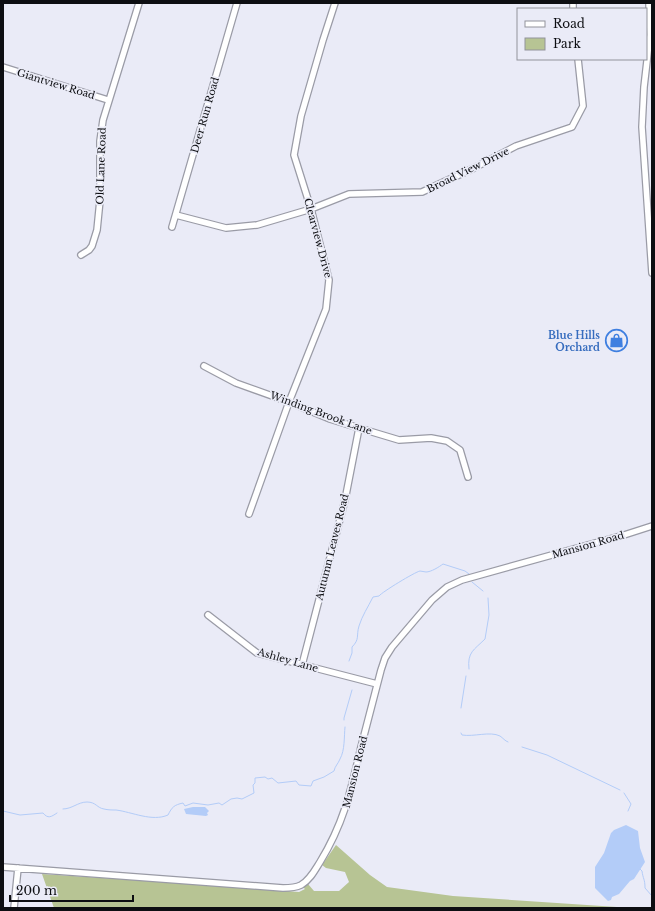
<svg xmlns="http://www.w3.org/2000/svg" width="655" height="911" font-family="'Libre Baskerville',serif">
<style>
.green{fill:#b7c494}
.water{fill:#b3ccf8}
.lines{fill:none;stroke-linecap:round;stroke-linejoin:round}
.stream{stroke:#b3ccf8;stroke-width:1}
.minor-casing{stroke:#9a9ba6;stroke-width:8}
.minor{stroke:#fff;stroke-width:5.5}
.labels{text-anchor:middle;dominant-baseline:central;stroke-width:3.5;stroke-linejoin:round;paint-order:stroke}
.street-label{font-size:10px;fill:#0d0e12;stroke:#eaebf7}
.shop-label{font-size:10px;font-weight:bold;fill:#366cbe;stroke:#eaebf7;text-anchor:end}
</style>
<rect width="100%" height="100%" fill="#eaebf7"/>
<path class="green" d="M336,845l34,30 17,12 66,9 179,12h-578l-12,-34 244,16v1l13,1 6,-3 -3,-3 6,-2 6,7h25l10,-9 -4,-10 -19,-4 -4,-3z"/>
<path class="water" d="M193,807h12l4,4 -2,2 1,2 -2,1 -20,-2 -2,-5z
M626,825l12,6 2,17 5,14 -11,17 -4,2 -11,13 -7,3 -1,3 -3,1 -13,-13v-21l9,-14 7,-20 3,-3z"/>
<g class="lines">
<path class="stream" d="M472,582l11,9
M349,661l3,-8v-6c8,-8 4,-11 7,-21 3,-10 9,-19 14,-29l6,-1c3,-4 36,-24 41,-25 2,0 4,1 6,1 5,0 13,-5 17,-8l22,7 4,3
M469,669c-2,-17 5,-19 16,-30l4,-24 -1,-17
M461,708l5,-32
M344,720v-2l8,-28
M461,733l1,2c12,2 28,-4 38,1 3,2 5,5 8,6
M522,747l25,8 73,35
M624,793l7,11 -3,7
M63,809c9,0 15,-7 24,-7 9,0 10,6 17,7 4,1 8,1 12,1 16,2 36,12 52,5 4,-8 6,-10 15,-12l2,3 8,-3 15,2 11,-2 3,2 9,-6 6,-1 5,1 12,-6 -1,-8 2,-2v-5l10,-1 3,2 4,-1 6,5 18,-2 3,4 12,1 2,-5 11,-4 10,-6c1,-5 4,-7 6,-12 5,-9 4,-22 5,-32
M3,811l17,4 23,-2c5,6 8,4 14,0
M640,869l2,2c1,8 3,8 3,17l7,8"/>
<defs>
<path id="minor" d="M573,3v6
M649,3l1,32 -6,52 -2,40 10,146
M3,67l105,33
M176,215l50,13 31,-3 54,-16 38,-15 73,-2 52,-24 42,-22 56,-19 11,-21 -5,-47
M172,227l65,-224
M81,255l8,-5 3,-4 5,-16 3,-30v-59l3,-21 36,-117
M204,366l32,17 53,19 41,17 29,9 40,12 32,-2 16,3 13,9 8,27
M249,514l40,-112 37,-93 3,-29 -18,-71 -17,-54 7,-39 22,-76 12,-37
M208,615l49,38 120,31
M302,665l43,-165 14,-72
M3,867l280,21c6,0 12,0 18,-3 9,-5 14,-15 19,-23 24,-39 31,-72 41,-115 7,-26 13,-51 20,-77l4,-12 7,-11 40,-47 15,-13 15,-7 162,-45 28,-9
M14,908l4,-40"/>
</defs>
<use href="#minor" class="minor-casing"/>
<use href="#minor" class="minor"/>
</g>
<defs>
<symbol id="shop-ring" viewBox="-11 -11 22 22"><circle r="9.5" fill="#eaebf7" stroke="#3f7fe0" stroke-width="1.5"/><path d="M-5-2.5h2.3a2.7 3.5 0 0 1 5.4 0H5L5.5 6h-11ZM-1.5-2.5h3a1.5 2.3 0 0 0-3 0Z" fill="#3f7fe0"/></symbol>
</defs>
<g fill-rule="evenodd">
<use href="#shop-ring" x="604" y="328" width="25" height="25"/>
</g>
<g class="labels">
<g class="street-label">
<text transform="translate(56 84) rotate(17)">Giantview Road</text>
<text transform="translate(205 115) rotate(-74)">Deer Run Road</text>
<text transform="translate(101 166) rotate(-88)">Old Lane Road</text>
<text transform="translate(468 170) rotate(-26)">Broad View Drive</text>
<text transform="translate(318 238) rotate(75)">Clearview Drive</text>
<text transform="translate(321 413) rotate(20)">Winding Brook Lane</text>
<text transform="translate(588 545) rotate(-16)">Mansion Road</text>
<text transform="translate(332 547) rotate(-76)">Autumn Leaves Road</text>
<text transform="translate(288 660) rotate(16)">Ashley Lane</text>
<text transform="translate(355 772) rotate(-76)">Mansion Road</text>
</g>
<g class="shop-label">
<text x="600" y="335">Blue Hills<tspan x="600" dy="12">Orchard</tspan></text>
</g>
</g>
<rect width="655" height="911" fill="none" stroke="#0d0e12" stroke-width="8"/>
<rect x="517" y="8" width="130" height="52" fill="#eaebf7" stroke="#92939b"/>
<rect x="525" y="21" width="20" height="6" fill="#ffffff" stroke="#92939b"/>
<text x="553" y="28" font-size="12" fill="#0d0e12">Road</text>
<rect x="525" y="38" width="20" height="12" fill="#b7c494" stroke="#92939b"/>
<text x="553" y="48" font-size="12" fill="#0d0e12">Park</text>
<path d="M10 895v6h123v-6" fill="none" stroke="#0d0e12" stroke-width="2"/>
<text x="16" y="895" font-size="12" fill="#0d0e12" stroke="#eaebf7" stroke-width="3" paint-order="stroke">200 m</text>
</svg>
